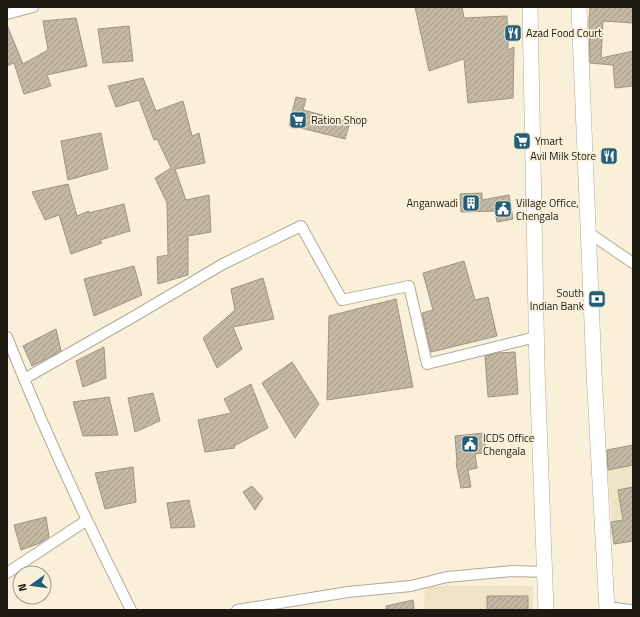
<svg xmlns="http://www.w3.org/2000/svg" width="640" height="617" font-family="'Titillium Web',sans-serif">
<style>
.built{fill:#f0e2c5}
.building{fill:url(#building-hatch);stroke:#9e9480}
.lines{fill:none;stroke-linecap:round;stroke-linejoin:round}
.street-casing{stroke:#b3a995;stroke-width:12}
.secondary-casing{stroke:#b3a995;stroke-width:16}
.street{stroke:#fff;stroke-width:10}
.secondary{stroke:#fff;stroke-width:15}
.labels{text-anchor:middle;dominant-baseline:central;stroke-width:3.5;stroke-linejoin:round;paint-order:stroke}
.poi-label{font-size:11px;fill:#1d1a12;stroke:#faefd9;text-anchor:start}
</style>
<defs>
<pattern id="building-hatch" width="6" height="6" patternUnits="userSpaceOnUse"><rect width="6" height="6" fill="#c2b8a3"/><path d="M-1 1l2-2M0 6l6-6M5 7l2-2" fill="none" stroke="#a69e8b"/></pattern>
</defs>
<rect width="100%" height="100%" fill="#faefd9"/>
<path class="built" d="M633,448v94l-19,2 -8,-93z
M425,586h108v24h-109z"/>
<path class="building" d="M415,7h47l2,11 43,-2 1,34 6,-3 -1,51 -45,5 -4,-44 -35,12z
M590,7h43v16l-30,-2 -2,37 32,-7v35l-18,2 -2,-23 -23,-2 -1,-42z
M76,18l11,48 -40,9 4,11 -27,8 -10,-31 -7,3v-41l16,39 25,-14 -5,-29z
M129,26l4,35 -30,2 -5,-34z
M143,78l13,33 27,-10 9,35 7,-3 6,30 -30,6 11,31 23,-5 2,37 -23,4v39l-30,9 -1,-27 11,-2 -1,-52 -12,-25 16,-10 -14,-29 -3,1 -15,-40 -23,7 -8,-21z
M296,97l10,2 -3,11 47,12 -5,17 -56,-14z
M101,133l7,36 -40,11 -7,-39z
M68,184l9,32 12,-5v2l35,-9 6,27 -30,9 2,3 -31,11 -12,-39 -14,5 -13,-28z
M482,193v7l27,-5 4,24 -16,3 -2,-11 -34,1 -1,-18z
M464,261l11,39 13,-3 9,39 -66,16 -9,-39 11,-3 -10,-37z
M134,266l8,29 -48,21 -10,-37z
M263,278l11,41 -41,8 9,22 -25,19 -14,-30 32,-28 -4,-21z
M396,299l17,88 -86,13 2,-84z
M56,329l5,22 -29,15 -9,-20z
M104,347l2,31 -23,9 -7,-26z
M515,352l3,42 -30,3 -3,-41 12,-3z
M292,362l27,42 -24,34 -33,-55z
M251,384l17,44 -34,18 1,2 -30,4 -7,-32 33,-7 -7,-14z
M153,393l7,28 -25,11 -7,-34z
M109,397l9,38 -35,1 -10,-34z
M484,433l2,20 -11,1 2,14 -9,2 3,17 -10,1 -5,-25h1l-2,-27z
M633,445v20l-25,5 -1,-20z
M133,467l3,35 -31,7 -10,-36z
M252,486l11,12 -8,12 -12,-18z
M633,487v54l-19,3 -3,-22 12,-2 -5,-30z
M189,500l6,27 -24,1 -4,-25z
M46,517l3,20 -9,6 -19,7 -7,-25z
M487,596h41v14h-41z
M413,600l1,10h-28v-4z"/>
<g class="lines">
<defs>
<path id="street" d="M7,14l26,-7
M589,233l44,30
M7,337c37,93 79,184 124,273
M24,379l109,-62 90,-53 78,-38 41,74 67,-14 18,78 109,-27
M7,573l80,-53
M607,607l23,3
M237,610l111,-18 63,-6 36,-9 66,-6 31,1"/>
<path id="secondary" d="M530,7l7,361 9,242
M579,7l15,365 13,238"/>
</defs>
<use href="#street" class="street-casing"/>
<use href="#secondary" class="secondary-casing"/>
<use href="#street" class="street"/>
<use href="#secondary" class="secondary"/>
</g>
<defs>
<symbol id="restaurant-square" viewBox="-11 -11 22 22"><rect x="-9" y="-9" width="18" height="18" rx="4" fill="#235e76" stroke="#faefd9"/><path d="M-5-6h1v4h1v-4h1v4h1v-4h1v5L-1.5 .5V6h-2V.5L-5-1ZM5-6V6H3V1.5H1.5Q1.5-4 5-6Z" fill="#fff"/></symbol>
<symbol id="supermarket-square" viewBox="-11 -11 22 22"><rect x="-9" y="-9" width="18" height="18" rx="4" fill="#235e76" stroke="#faefd9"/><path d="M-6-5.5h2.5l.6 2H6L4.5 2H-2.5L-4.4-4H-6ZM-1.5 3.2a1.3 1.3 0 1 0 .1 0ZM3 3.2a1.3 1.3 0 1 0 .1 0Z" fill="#fff"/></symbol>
<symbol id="building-square" viewBox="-11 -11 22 22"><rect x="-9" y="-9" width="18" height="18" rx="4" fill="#235e76" stroke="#faefd9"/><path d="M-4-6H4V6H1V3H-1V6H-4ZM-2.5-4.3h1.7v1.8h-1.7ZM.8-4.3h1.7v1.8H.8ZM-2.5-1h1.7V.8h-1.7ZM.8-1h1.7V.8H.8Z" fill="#fff"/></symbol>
<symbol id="civic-square" viewBox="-11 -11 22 22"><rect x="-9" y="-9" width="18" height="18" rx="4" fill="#235e76" stroke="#faefd9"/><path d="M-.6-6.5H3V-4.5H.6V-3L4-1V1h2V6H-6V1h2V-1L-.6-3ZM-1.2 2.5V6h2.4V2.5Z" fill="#fff"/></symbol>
<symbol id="bank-square" viewBox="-11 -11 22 22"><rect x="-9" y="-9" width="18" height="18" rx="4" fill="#235e76" stroke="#faefd9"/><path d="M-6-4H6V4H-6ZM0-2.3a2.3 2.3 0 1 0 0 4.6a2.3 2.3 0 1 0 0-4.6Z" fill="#fff"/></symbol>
</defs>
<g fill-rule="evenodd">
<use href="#restaurant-square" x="503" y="23" width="20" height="20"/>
<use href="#supermarket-square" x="288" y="110" width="20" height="20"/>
<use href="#supermarket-square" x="512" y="131" width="20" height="20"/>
<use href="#restaurant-square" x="599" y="146" width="20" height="20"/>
<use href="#building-square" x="461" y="193" width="20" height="20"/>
<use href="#civic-square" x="493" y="199" width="20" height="20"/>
<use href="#bank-square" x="587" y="289" width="20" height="20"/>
<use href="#civic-square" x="460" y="434" width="20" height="20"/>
</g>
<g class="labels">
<g class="poi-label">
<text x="526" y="33">Azad Food Court</text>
<text x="311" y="120">Ration Shop</text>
<text x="535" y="141">Ymart</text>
<text x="596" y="156" text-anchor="end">Avil Milk Store</text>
<text x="458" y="203" text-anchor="end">Anganwadi</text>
<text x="516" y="203">Village Office,<tspan x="516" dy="13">Chengala</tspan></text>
<text x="584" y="293" text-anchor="end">South<tspan x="584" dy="13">Indian Bank</tspan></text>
<text x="483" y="438">ICDS Office<tspan x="483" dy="13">Chengala</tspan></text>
</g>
</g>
<rect width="640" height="617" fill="none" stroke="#1d1a12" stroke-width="16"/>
<g transform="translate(32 585) rotate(256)"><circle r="19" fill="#faefd9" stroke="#a29a89"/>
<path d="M0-3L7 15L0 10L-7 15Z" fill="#235e76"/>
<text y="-6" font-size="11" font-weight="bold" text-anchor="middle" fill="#1d1a12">N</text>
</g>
</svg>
